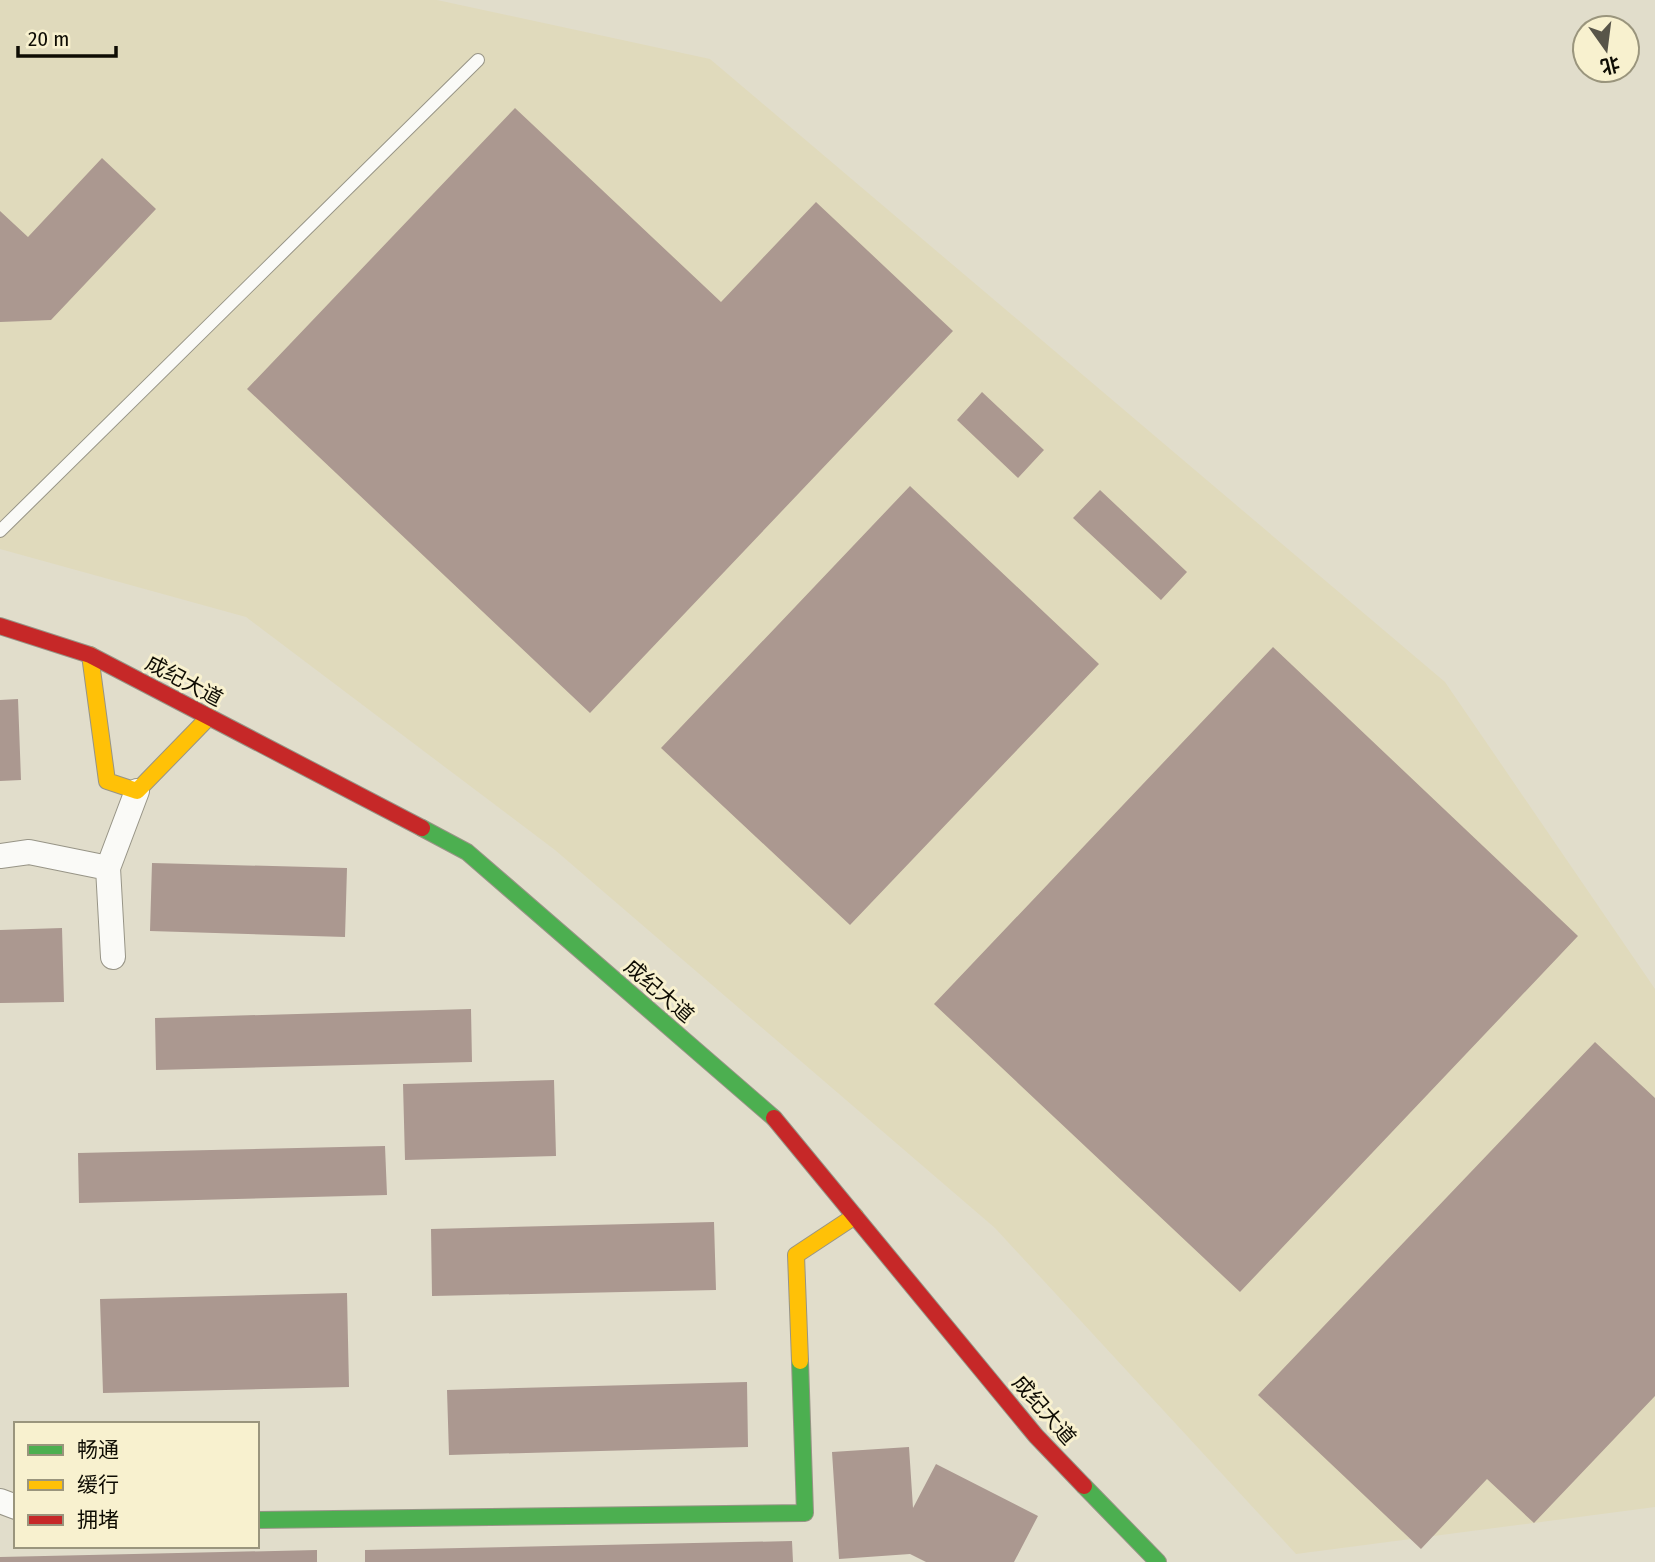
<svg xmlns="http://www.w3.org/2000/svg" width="1655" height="1562" font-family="'Fira Sans Condensed','Noto Sans SC',sans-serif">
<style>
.built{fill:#e0dabc}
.building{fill:#ab9890}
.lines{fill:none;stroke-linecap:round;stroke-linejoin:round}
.lane-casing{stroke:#979486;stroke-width:14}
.street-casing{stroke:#979486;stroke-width:26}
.fast-casing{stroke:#979486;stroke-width:18}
.slow-casing{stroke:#979486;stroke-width:18}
.jam-casing{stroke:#979486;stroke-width:18}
.lane{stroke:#fafaf7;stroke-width:12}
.street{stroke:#fafaf7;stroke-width:24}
.fast{stroke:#4caf50;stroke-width:16}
.slow{stroke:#ffc107;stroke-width:16}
.jam{stroke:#c62828;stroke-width:16}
.labels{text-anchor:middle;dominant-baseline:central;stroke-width:6;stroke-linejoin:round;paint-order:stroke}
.street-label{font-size:21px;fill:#0e0c03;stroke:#f8f1cf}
</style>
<rect width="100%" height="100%" fill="#e1ddcb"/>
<path class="built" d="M0,0h437l273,59 735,623 210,307v518l-359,47 -301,-326 -440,-378 -309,-233 -246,-68z"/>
<path class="building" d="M515,108l206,194 95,-100 137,129 -363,382 -343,-324z
M102,158l54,51 -105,111 -51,2v-111l28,26z
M982,392l62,58 -26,28 -61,-58z
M910,486l189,178 -249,261 -189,-177z
M1100,490l87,82 -26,28 -88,-82z
M1273,647l305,289 -338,356 -306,-288z
M18,699l3,81 -21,1v-81z
M152,863l195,5 -2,69 -195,-6z
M62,928l2,74 -64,1v-73z
M471,1009l1,53 -316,8 -1,-52z
M1595,1042l60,56v298l-121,127 -47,-44 -66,70 -163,-154z
M554,1080l2,76 -151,4 -2,-76z
M385,1146l2,49 -308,8 -1,-50z
M714,1222l2,68 -284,6 -1,-67z
M347,1293l2,94 -246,6 -3,-94z
M747,1382l1,65 -299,8 -2,-65z
M909,1447l4,61 23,-44 102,52 -24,46h-88l-16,-8 -71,5 -7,-107z
M792,1541l1,21h-428v-12z
M317,1550v12h-317v-5z"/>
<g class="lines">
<defs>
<path id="lane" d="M0,531l478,-471"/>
<path id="street" d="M0,856l29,-4 79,16
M113,957l-5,-89 29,-77
M0,1501l16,6"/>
<path id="fast" d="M422,828l45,24 307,266
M1084,1486l74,76
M257,1520l548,-7 -5,-152"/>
<path id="slow" d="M90,655l17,126 30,10 72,-74
M800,1361l-4,-106 59,-39"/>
<path id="jam" d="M0,626l90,29 332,173
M774,1118l262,318 48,50"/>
</defs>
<use href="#lane" class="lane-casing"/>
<use href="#street" class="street-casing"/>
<use href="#fast" class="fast-casing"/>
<use href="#slow" class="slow-casing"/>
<use href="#jam" class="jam-casing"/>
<use href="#lane" class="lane"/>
<use href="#street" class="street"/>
<use href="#fast" class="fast"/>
<use href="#slow" class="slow"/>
<use href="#jam" class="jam"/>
</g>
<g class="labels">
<g class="street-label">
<text transform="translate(184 681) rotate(28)">成纪大道</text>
<text transform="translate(659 991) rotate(41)">成纪大道</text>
<text transform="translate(1044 1410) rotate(49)">成纪大道</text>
</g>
</g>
<rect x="14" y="1422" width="245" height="126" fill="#f8f1cf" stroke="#9a957d" stroke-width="2"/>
<rect x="28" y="1445" width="35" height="10" fill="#4caf50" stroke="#9a957d" stroke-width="2"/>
<text x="77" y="1457" font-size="21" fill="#0e0c03">畅通</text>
<rect x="28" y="1480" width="35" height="10" fill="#ffc107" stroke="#9a957d" stroke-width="2"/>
<text x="77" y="1492" font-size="21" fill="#0e0c03">缓行</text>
<rect x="28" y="1515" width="35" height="10" fill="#c62828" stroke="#9a957d" stroke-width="2"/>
<text x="77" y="1527" font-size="21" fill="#0e0c03">拥堵</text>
<g transform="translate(1606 49) rotate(166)"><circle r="33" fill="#f8f1cf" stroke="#9a957d" stroke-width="2"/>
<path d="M0-5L12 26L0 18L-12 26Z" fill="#585549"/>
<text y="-10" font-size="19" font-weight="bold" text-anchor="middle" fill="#0e0c03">北</text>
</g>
<path d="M18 46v10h98v-10" fill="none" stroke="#0e0c03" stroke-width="3.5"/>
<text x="28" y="46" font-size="21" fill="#0e0c03" stroke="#f8f1cf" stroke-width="5" paint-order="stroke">20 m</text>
</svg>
